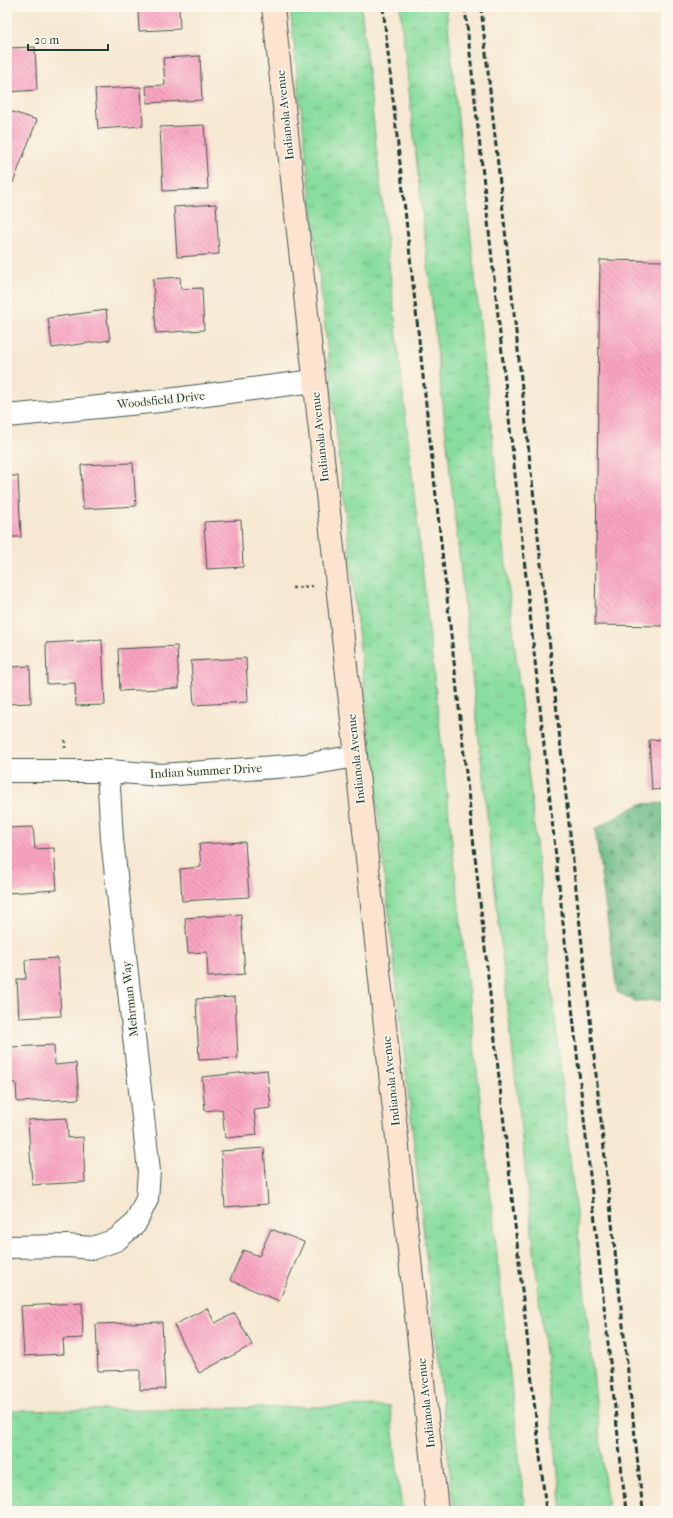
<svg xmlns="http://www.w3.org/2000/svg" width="673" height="1518" font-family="'IM FELL French Canon',serif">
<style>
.grass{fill:url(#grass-tufts);stroke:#548d6a}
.forest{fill:url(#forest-firs);stroke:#467c5d}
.building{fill:url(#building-back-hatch)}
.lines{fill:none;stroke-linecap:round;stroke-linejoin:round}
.minor-casing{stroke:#3f574c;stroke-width:24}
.secondary-casing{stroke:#3f574c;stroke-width:24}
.path{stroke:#3f574c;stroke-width:2.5;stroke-dasharray:3 3;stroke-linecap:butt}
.minor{stroke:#fff;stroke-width:22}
.secondary{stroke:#fde4d0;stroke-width:22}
.rail{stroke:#1f3d34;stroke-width:3;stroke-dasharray:6 3;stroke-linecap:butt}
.labels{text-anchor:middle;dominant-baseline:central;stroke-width:3;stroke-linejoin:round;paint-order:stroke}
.street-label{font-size:12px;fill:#1f3d34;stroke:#fbf7ec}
</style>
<defs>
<pattern id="grass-tufts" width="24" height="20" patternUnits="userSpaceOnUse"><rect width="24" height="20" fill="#89dd9f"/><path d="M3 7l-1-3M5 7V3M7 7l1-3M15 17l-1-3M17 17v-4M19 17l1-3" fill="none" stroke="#6fb482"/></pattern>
<pattern id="forest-firs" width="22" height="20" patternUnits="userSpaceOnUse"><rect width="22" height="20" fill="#6ebc86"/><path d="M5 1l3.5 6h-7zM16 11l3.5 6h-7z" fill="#5a9a6e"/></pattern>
<pattern id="building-back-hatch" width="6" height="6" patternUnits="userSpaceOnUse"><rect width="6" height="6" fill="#faa4c2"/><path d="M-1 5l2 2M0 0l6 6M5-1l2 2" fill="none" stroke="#ca879e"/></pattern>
</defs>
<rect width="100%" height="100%" fill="#fbf7ec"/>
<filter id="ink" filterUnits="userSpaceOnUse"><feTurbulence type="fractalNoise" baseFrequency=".025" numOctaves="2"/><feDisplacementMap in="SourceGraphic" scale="8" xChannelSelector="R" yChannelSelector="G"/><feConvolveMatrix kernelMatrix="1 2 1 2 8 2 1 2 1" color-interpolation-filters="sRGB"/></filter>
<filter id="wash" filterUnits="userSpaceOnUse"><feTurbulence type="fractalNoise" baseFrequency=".012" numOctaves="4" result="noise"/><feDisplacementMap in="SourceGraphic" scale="16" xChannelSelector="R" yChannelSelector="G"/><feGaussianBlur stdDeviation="0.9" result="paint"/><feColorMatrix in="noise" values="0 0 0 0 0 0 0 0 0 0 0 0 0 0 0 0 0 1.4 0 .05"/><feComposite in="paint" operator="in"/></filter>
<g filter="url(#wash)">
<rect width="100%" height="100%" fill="#f6e8d2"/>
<path class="grass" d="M290,7h71l164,1504h-71z
M400,7h46l162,1504h-46z
M390,1406l12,105h-395v-100z"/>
<path class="forest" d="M666,803v197l-31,1 -18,-9 -22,-163 45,-25z"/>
<g id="blocks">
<path class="building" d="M138,7h41l1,22 -41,2z
M35,47l2,43 -30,2v-44z
M200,56l2,44 -55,3 -1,-17 19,-1 -2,-27z
M141,87l2,39 -45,3 -3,-40z
M7,110l30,10 -24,63 -6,-2z
M204,125l4,64 -45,2 -3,-64z
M216,204l3,50 -42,3 -3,-50z
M600,260l66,1v365l-71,-1z
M180,277l1,12 21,-1 2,42 -48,3 -3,-54z
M106,310l4,30 -58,8 -4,-30z
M133,463l3,43 -53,3 -2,-44z
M7,476h11l3,61h-14z
M241,520l2,47 -36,2 -3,-47z
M102,640l3,65 -29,1 -1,-23 -28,1 -1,-41z
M177,646l2,42 -59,3 -2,-42z
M7,647h1l1,20 21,-1 1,37 -24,1z
M246,658l2,44 -54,3 -3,-44z
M666,739v50l-14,1 -3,-50z
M33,827l2,22 19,-1 3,42 -50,3v-65z
M245,842l4,55 -67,4 -2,-32 21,-2 -2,-23z
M241,914l4,60 -37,3 -1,-25 -19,1 -3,-35z
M58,958l3,58 -42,2 -2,-39h9l-1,-19z
M235,997l3,61 -39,2 -3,-61z
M54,1045l1,20 21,-2 3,36 -62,3 -1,-19h-9v-19l3,-1v-16z
M267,1070l4,38 -17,2 3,25 -32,3 -3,-29 -17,2 -3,-34z
M67,1118l1,20 15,-1 2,45 -53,3 -4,-65z
M264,1148l4,56 -43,3 -4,-56z
M271,1229l33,13 -25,59 -49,-21 13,-30 16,6z
M82,1303l1,35 -20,1 1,15 -40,2 -3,-50z
M207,1308l8,15 20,-10 17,32 -53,28 -25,-48z
M162,1322l3,67 -25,1v-20l-42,1 -2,-47z"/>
</g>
</g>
<g filter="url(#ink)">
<use href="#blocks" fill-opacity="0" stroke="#3f574c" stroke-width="1"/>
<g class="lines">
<defs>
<path id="minor" d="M7,416l153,-15 154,-20
M7,771h101l53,4 143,-10 52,-9
M7,1247l61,-1 25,2 23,-8 19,-16 12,-25 2,-28 -37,-332 -4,-68"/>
<path id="secondary" d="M273,7l83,749 81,755"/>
</defs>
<use href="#minor" class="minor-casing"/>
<use href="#secondary" class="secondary-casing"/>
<path class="path" d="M292,588l21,-2
M65,740v8"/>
<use href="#minor" class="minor"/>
<use href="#secondary" class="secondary"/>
<path class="rail" d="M383,7l163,1504
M465,7l161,1504
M481,7l162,1504"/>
</g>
</g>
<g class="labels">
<g class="street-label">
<text transform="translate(285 115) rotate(-96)">Indianola Avenue</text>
<text transform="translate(161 400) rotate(-6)">Woodsfield Drive</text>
<text transform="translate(320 437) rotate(-96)">Indianola Avenue</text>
<text transform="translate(356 759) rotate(-96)">Indianola Avenue</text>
<text transform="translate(206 771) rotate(-3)">Indian Summer Drive</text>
<text transform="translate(130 999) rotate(-96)">Mehrman Way</text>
<text transform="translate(391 1081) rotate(-96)">Indianola Avenue</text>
<text transform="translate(426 1403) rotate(-96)">Indianola Avenue</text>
</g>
</g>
<rect width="673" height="1518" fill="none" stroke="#fbf7ec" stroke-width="24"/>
<path d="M28 44v6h80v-6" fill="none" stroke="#1f3d34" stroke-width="2"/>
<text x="34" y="44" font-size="12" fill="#1f3d34" stroke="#fbf7ec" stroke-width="3" paint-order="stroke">20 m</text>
</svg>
